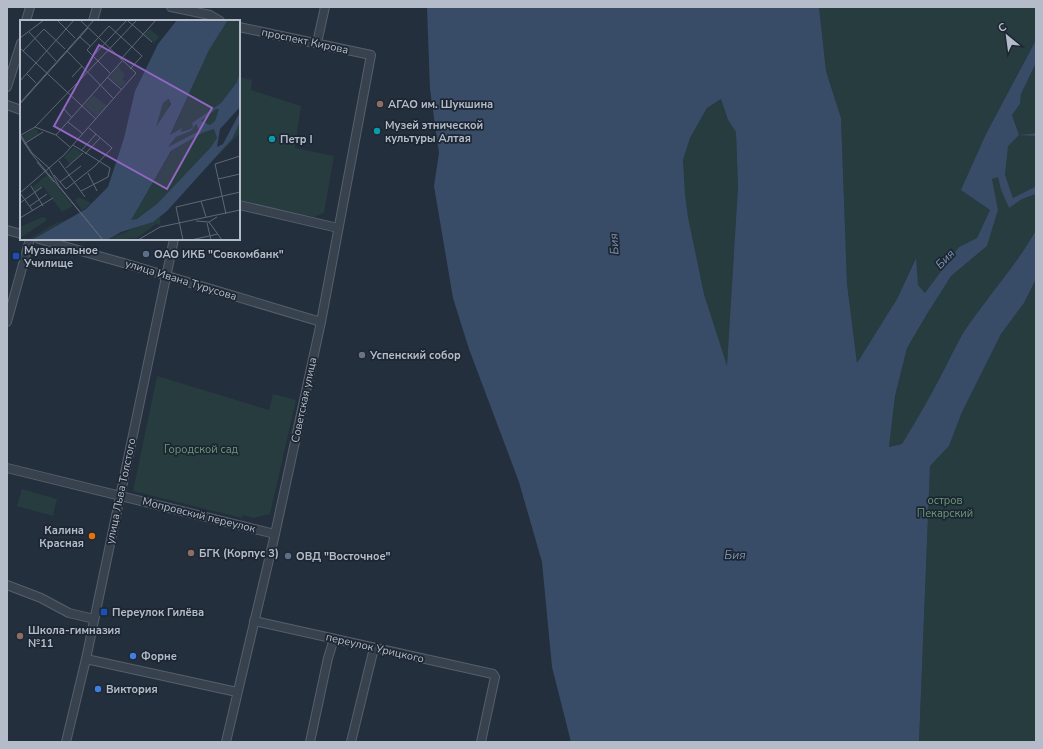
<svg xmlns="http://www.w3.org/2000/svg" width="1043" height="749" font-family="'Nunito Sans',sans-serif">
<style>
.green{fill:#263c3f}
.water{fill:#394c67;fill-rule:evenodd}
.lines{fill:none;stroke-linecap:round;stroke-linejoin:round}
.minor-casing{stroke:#565f6c;stroke-width:10}
.minor{stroke:#38414e;stroke-width:8}
.education-dot{fill:#8d6e63;stroke:#1d2633;stroke-width:1.5}
.culture-dot{fill:#0f9aa8;stroke:#1d2633;stroke-width:1.5}
.service-dot{fill:#5c6f8a;stroke:#1d2633;stroke-width:1.5}
.transit-dot{fill:#1a4fb4;stroke:#1d2633;stroke-width:1.5}
.worship-dot{fill:#6b7280;stroke:#1d2633;stroke-width:1.5}
.food-dot{fill:#e8710a;stroke:#1d2633;stroke-width:1.5}
.shop-dot{fill:#3f7fe0;stroke:#1d2633;stroke-width:1.5}
.labels{text-anchor:middle;dominant-baseline:central;stroke-width:3.5;stroke-linejoin:round;paint-order:stroke}
.street-label{font-size:11px;fill:#b4bcc9;stroke:#1d2633}
.poi-label{font-size:11px;font-weight:bold;fill:#b4bcc9;stroke:#1d2633;text-anchor:start}
.park-label{font-size:11px;fill:#6b9a76;stroke:#1d2633}
.water-label{font-size:12px;font-style:italic;fill:#7c92b1;stroke:#1d2633}
.inset-road{fill:none;stroke:#5e6776;stroke-width:1}
.view{fill:#9266c3;fill-opacity:0.15;stroke:#9266c3;stroke-width:2}
.inset-edge{fill:none;stroke:#b4bcc9;stroke-width:2}
</style>
<rect width="100%" height="100%" fill="#242f3e"/>
<path class="green" d="M819,7h217v33l-50,94 -24,56 28,20 -13,28 -18,9 -34,46 -7,-8 -3,-26 -18,40 -40,64 -10,-79 -6,-166 -15,-47z
M1036,63v70l-13,1 13,2v52l-23,10 -8,-23 2,-29 12,-11 -7,-20 8,-11 1,-10z
M239,77l13,3 -1,10 50,16 -6,42 39,8 -10,57 -10,4 -75,-17z
M721,99l7,21 8,12 2,55 -11,181 -23,-74 -16,-77 -3,-23 -2,-34 7,-22 18,-31z
M998,177l3,13 8,18 13,-9 14,-5v36l-8,14 -22,32 -24,30 -20,30 -44,84 -16,24 -13,3 6,-51 12,-48 20,-34 24,-38 36,-30 11,-36 -6,-31z
M1036,279v463h-117l11,-276 19,-20 13,-34 39,-78 23,-31z
M157,376l112,34 4,-16 23,6 -26,114 -17,4 -10,-3 -1,3 -109,-27z
M22,489l35,10 -4,17 -36,-10z"/>
<path class="water" d="M427,7h392l7,64 15,47 6,166 10,79 40,-64 19,-41 2,27 7,8 34,-46 18,-9 13,-28 -29,-20 25,-56 50,-94v23l-15,31 -1,10 -8,11 7,20 17,-2v3l-17,-1 -11,11 -3,29 8,23 22,-11 1,1v6l-14,5 -13,9 -8,-18 -3,-13 -6,2 6,31 -11,36 -36,30 -24,38 -20,34 -12,48 -6,51 13,-3c15,-24 29,-49 42,-74 6,-12 12,-24 18,-35 23,-36 53,-67 74,-105v49l-12,24 -23,31 -39,78 -13,34 -19,20 -11,276h-348l-19,-75 -10,-105 -23,-80 -50,-133 -16,-51 -19,-112 5,-33 -9,-64zM721,99l7,21 8,12 2,55 -11,179 -23,-72 -16,-77 -3,-23 -2,-34 7,-22 17,-30z"/>
<g class="lines">
<defs>
<path id="minor" d="M171,7l39,8 10,6
M26,21l4,-14
M93,21l4,-14
M317,43l8,-36
M7,87l14,-44
M7,105l14,5
M239,205l99,23
M7,230l14,4
M39,239l95,27 187,56
M7,322l23,-83
M7,468l268,66
M7,585l34,13 28,15 25,6
M254,621l239,53 2,3 -14,65
M86,659l151,33
M66,742l20,-83 88,-420
M226,742l49,-208 46,-212 50,-267 -132,-28
M310,742l18,-84 6,-19
M351,742l23,-94"/>
</defs>
<use href="#minor" class="minor-casing"/>
<use href="#minor" class="minor"/>
</g>
<g class="education-dot">
<circle cx="380" cy="104" r="4"/>
<circle cx="191" cy="553" r="4"/>
<circle cx="20" cy="636" r="4"/>
</g>
<g class="culture-dot">
<circle cx="377" cy="131" r="4"/>
<circle cx="272" cy="139" r="4"/>
</g>
<g class="service-dot">
<circle cx="146" cy="254" r="4"/>
<circle cx="288" cy="556" r="4"/>
</g>
<g class="transit-dot">
<rect x="12" y="252" width="8" height="8" rx="2"/>
<rect x="100" y="608" width="8" height="8" rx="2"/>
</g>
<circle class="worship-dot" cx="362" cy="355" r="4"/>
<circle class="food-dot" cx="92" cy="536" r="4"/>
<g class="shop-dot">
<circle cx="133" cy="656" r="4"/>
<circle cx="98" cy="689" r="4"/>
</g>
<g class="labels">
<g class="street-label">
<text transform="translate(305 41) rotate(12)">проспект Кирова</text>
<text transform="translate(181 280) rotate(17)">улица Ивана Турусова</text>
<text transform="translate(304 400) rotate(-78)">Советская улица</text>
<text transform="translate(121 491) rotate(-78)">улица Льва Толстого</text>
<text transform="translate(199 515) rotate(14)">Мопровский переулок</text>
<text transform="translate(375 648) rotate(13)">переулок Урицкого</text>
</g>
<g class="poi-label">
<text x="388" y="104">АГАО им. Шукшина</text>
<text x="385" y="125">Музей этнической<tspan x="385" dy="13">культуры Алтая</tspan></text>
<text x="280" y="139">Петр I</text>
<text x="24" y="250">Музыкальное<tspan x="24" dy="13">Училище</tspan></text>
<text x="154" y="254">ОАО ИКБ "Совкомбанк"</text>
<text x="370" y="355">Успенский собор</text>
<text x="84" y="530" text-anchor="end">Калина<tspan x="84" dy="13">Красная</tspan></text>
<text x="199" y="553">БГК (Корпус 3)</text>
<text x="296" y="556">ОВД "Восточное"</text>
<text x="112" y="612">Переулок Гилёва</text>
<text x="28" y="630">Школа-гимназия<tspan x="28" dy="13">№11</tspan></text>
<text x="141" y="656">Форне</text>
<text x="106" y="689">Виктория</text>
</g>
<g class="park-label">
<text x="201" y="449">Городской сад</text>
<text x="945" y="500">остров<tspan x="945" dy="13">Пекарский</tspan></text>
</g>
<g class="water-label">
<text transform="translate(614 244) rotate(-93)">Бия</text>
<text transform="translate(945 259) rotate(-45)">Бия</text>
<text x="735" y="555">Бия</text>
</g>
</g>
<g transform="translate(20 20)">
<rect width="220" height="220" fill="#242f3e"/>
<path d="M208,0h12v55l-3,7 -16,21 -29,20 1,4 -12,5 1,-3 -12,7 39,-86zM130,9l9,8 -5,6 -10,-9zM98,46l7,9 -3,4 4,3 -5,5 -12,-9zM73,75l14,11 -10,11 -13,-11zM151,79l-3,10 -13,19 8,-25zM196,89h3l-4,12 -5,4 -6,-2 4,4 -6,2 -5,-2 5,-9zM220,102v11l-25,26 17,-20zM175,104l4,7 -31,16 8,-10 15,-6zM15,108l4,6 -13,8 -4,-6zM195,109l2,9 -6,9 -53,56 -21,16 -7,1 42,-69 30,-18zM54,127l8,6 -12,11 -6,-7zM29,156l24,30 -11,6 -19,-26 -7,6 -3,-5 11,-10zM59,177l12,6 -9,8 -7,-11zM22,197l4,1v3l-26,17v-11zM140,197l1,8 -5,-1 -19,14 -30,2zM46,200l-34,20h-4l28,-17z" fill="#263c3f"/>
<path d="M157,0h51l-19,30 -39,85 12,-7 -1,4 9,-3 3,-2 -1,-4 29,-20 16,-21 2,-7 1,32 -20,22 -3,18 6,-3 17,-32v10l-8,17 -65,72 -14,11 -32,10 -14,8h-75l54,-31 22,-22 16,-49 11,-47 23,-47zM149,79l2,5 -15,23 7,-24zM196,89h3l-4,12 -5,4 -9,-4zM176,104l3,7 -31,16 8,-10 15,-6zM194,109l3,9 -6,9 -53,56 -21,16 -6,1 40,-69 31,-18z" fill="#394c67" fill-rule="evenodd"/>
<path class="inset-road" d="M37,0l18,18M107,0l25,22M9,12l27,29M60,17l10,9M0,18l24,-18M0,28l76,71M3,31l21,-22 21,20M47,31l47,48M73,36l34,-36M101,39l35,-39M90,53l-23,-23 22,-24 33,30 -12,13M7,54l9,9M52,57l10,-11M87,57l15,13M0,61l54,-61M0,83l74,-83M0,84l68,-76M44,89l8,9M48,102l15,12M15,107l21,8 15,13M0,114l12,19 17,15 10,18 44,54M1,115l14,-8 102,-107M36,115l66,-74M0,116l11,17 72,87M4,124l19,-12M53,125l37,23 -2,9 -27,14M61,131l15,-17M65,134l15,-16M39,141l26,36M17,142l17,20M46,148l17,-15M68,153l9,18M34,155l12,14 29,-23 17,-18 -23,-20M198,159l22,-5M40,162l21,-16M11,166l12,20M0,173l44,-38 72,-82 -56,-53M0,173l13,18M181,181l5,16M0,183l22,-16M10,186l17,-12M206,194l-11,-50 25,-8M0,198l33,-20M176,201l13,1 8,-5M189,202l13,18M187,203l4,17M118,220l22,-13 80,-17M163,220l-7,-33 64,-15M171,220l27,-6"/>
<path class="view" d="M79,25l113,63 -45,81 -113,-63z"/>
<rect width="220" height="220" class="inset-edge"/>
</g>
<rect width="1043" height="749" fill="none" stroke="#b4bcc9" stroke-width="16"/>
<g transform="translate(1007 36) rotate(331)" stroke="#1d2633" stroke-width="3" paint-order="stroke">
<path d="M0-3L7 15L0 10L-7 15Z" fill="#b4bcc9"/>
<text y="-6" font-size="11" font-weight="bold" text-anchor="middle" fill="#b4bcc9">С</text>
</g>
</svg>
